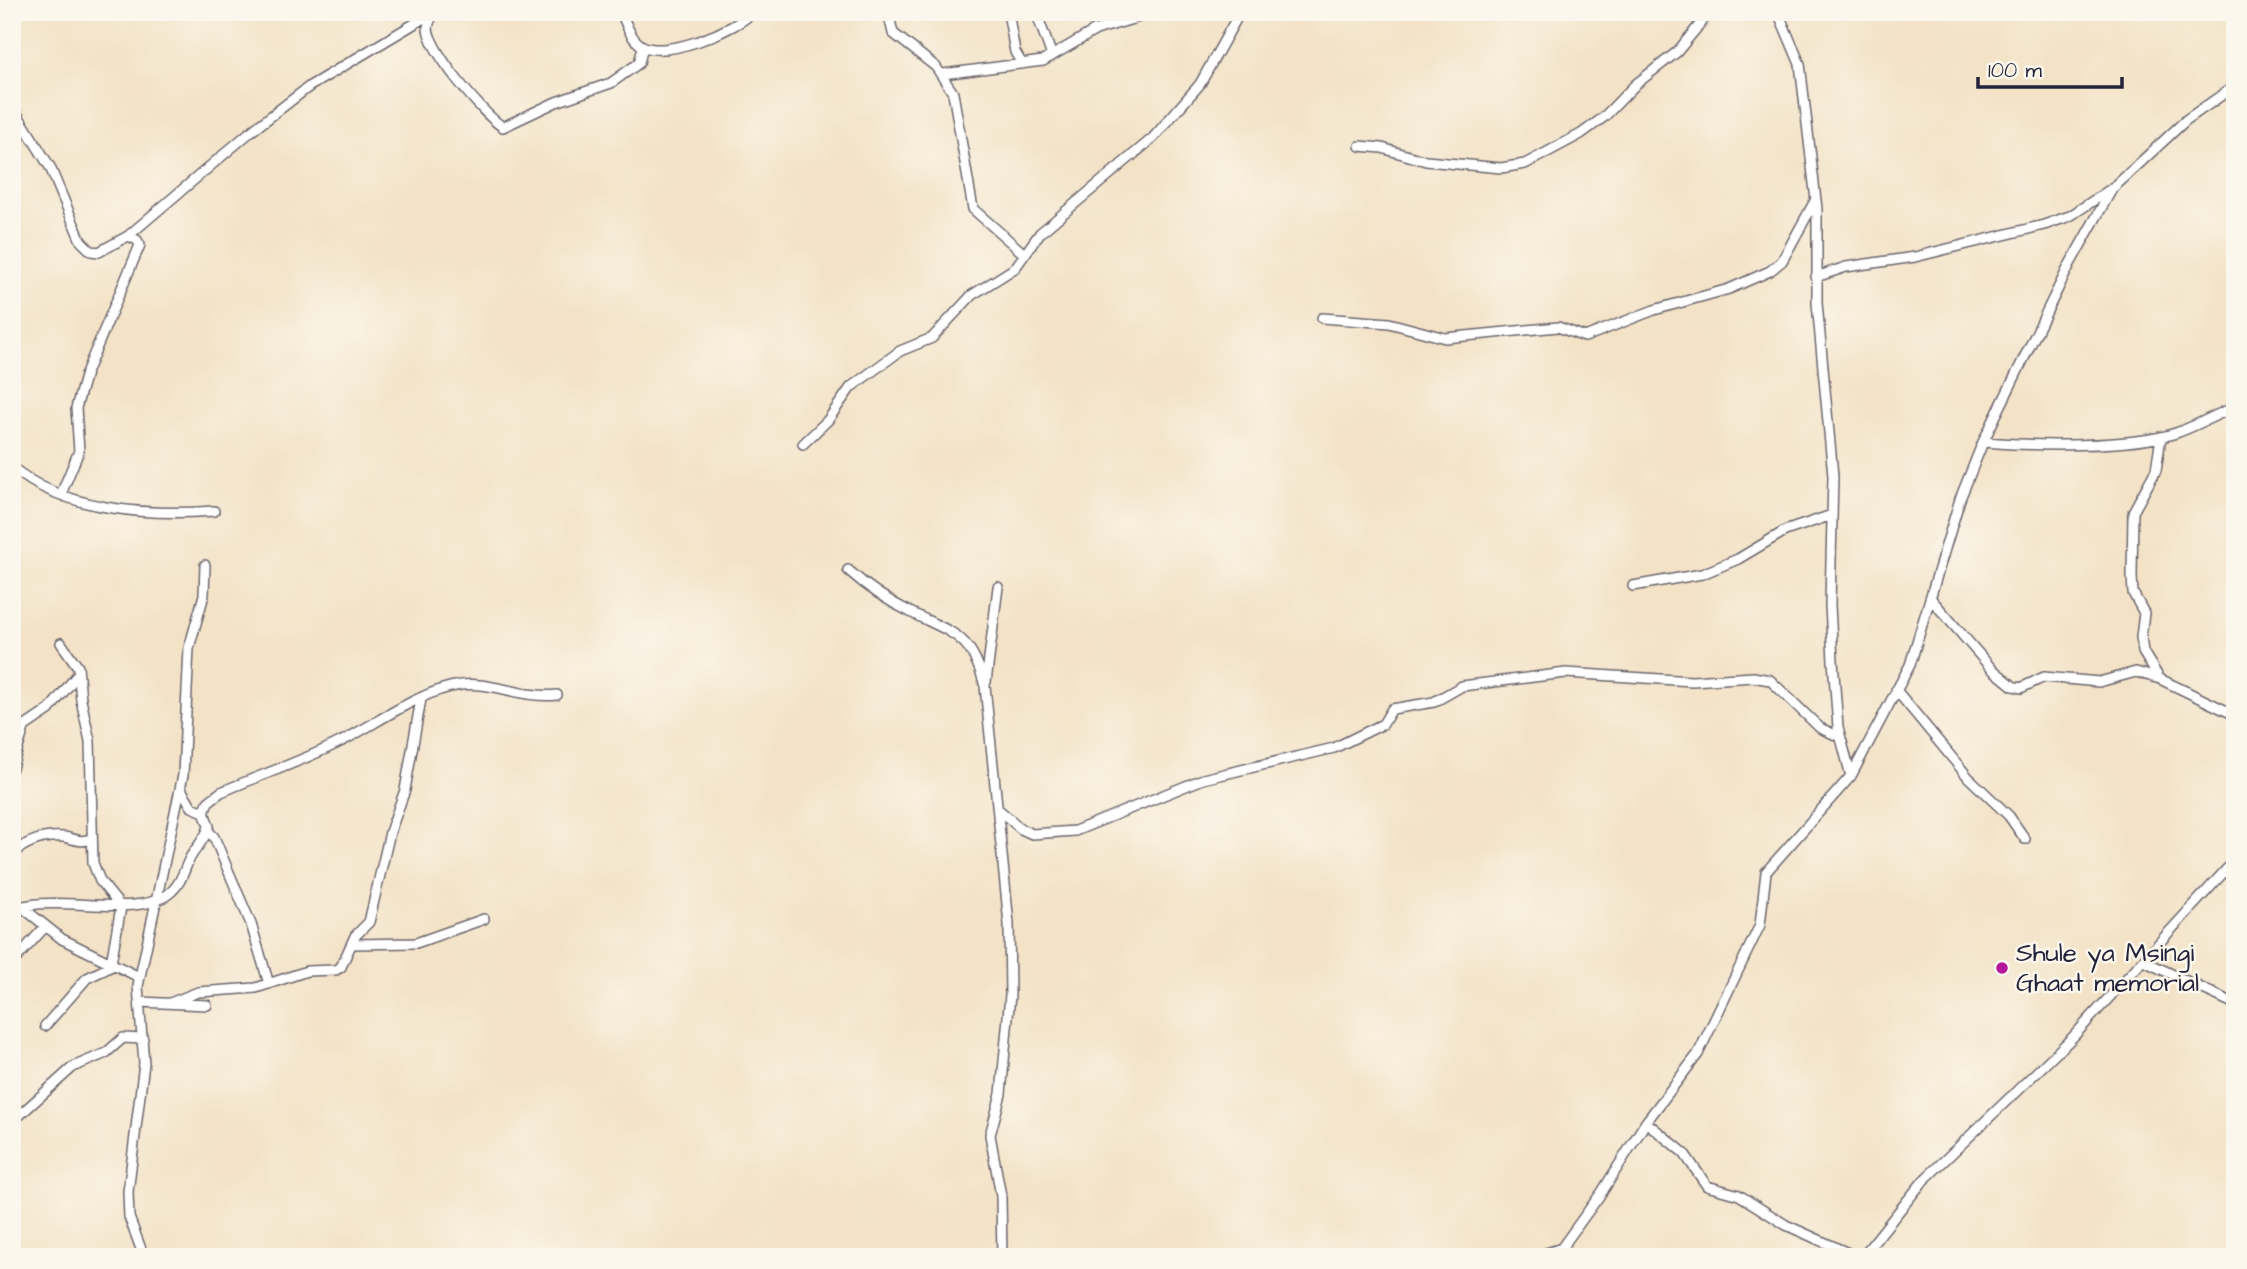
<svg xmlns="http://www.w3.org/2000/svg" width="2247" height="1269" font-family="'Architects Daughter',sans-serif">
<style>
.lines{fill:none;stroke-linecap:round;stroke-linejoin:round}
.minor-casing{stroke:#6b656c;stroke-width:12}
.minor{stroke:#fff;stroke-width:9}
.poi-dot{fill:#b5179e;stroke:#fbf7ec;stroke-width:2.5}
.labels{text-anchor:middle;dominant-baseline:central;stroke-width:5;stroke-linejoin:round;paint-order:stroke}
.poi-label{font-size:26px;fill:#22223b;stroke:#fbf7ec;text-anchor:start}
</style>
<rect width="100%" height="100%" fill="#fbf7ec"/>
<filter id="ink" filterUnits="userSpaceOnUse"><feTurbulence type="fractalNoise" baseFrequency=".0143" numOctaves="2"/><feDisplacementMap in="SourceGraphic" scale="14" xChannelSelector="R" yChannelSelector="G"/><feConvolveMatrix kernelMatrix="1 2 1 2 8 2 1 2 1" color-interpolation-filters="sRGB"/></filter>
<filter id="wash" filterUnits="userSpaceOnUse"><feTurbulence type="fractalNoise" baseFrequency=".00686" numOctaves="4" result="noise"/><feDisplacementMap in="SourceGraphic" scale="28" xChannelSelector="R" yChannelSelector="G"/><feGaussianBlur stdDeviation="1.57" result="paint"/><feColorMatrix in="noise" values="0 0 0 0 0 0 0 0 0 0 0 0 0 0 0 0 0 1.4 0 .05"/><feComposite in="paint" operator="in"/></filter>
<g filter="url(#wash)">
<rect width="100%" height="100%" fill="#f3e2c6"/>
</g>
<g filter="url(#ink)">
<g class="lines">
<defs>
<path id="minor" d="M621,12c5,11 9,26 20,33 24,15 94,-15 112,-33
M888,12l5,21 43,34 17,26 20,116 50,44
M1008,12l7,40 7,12
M1036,12l16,44
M1778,12l22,52 17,145v94l16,173 -3,129 3,56 5,66 13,49
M434,13c-2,4 -6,10 -6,15 1,22 56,88 75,99l53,-25 55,-19 28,-20 4,-17
M943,74l100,-13 53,-31 60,-18
M12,106l38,61 31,74 10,10 8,1 29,-16 121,-103 61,-47 124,-74
M1360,146l22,2 44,13 75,7 24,-4 56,-30 23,-17 32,-33 41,-32 33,-40
M1816,277l30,-10 69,-10 129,-32 26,-9 41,-27
M1322,318l67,5 56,15 113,-11 27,10 69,-27 75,-21 41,-18 12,-10 34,-62
M1983,442c49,4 147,6 193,-9 20,-7 39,-18 59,-26
M803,444l25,-24 23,-33 49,-36 32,-13 40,-43 43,-27 25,-35 113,-95 47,-54 40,-72
M12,467c51,44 138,49 202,44
M61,494l18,-43 -3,-43 10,-35 54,-128 -3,-5 -9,-4
M848,570c20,18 40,31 64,43 42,21 59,21 73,73l24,238 1,71 -9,99 -11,41 11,61 1,61
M1633,586l69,-12 36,-15 47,-28 47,-16
M1932,600l59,68 22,18 8,2 23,-11 55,5 37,-10 24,7 75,36
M61,643l17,24 3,33 9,41 3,122 7,18 21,26 -10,56
M2159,678l-16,-26 -2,-15 3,-24 -11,-20 -1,-17 1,-64 23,-42 5,-33
M986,682l12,-95
M1896,690l72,87 41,39 16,23
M12,735l37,-25 29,-36
M12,768l12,-40
M998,809l23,20 11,5 43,-3 128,-52 131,-31 49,-24 9,-15 42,-7 28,-16 104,-13 126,8 61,-4 17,3 50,48 20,9
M204,812l4,-10 13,-10c39,-17 80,-30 119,-50 36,-18 81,-52 121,-57 31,-4 62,14 96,10
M208,831l6,6 37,87 18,60
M12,854c15,-13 32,-19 52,-17 11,2 16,6 27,2
M12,899l50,40 77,38
M19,907c44,-12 123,13 153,-16 10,-9 12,-22 18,-33 6,-11 16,-19 19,-32l-5,-14 -12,-5 -11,-18
M352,944l64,-1 68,-24
M2144,961l91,43
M12,963l33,-36
M139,1002l68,3
M170,1003l28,-11 58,-4 51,-17 29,-1 5,-3 14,-31 14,-14 21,-90 15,-42 16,-91
M45,1026l42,-48 27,-13
M12,1122l61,-55 33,-14 17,-15 20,1
M1646,1122l38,31 23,33 32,9 47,30 71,32
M144,1257l-15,-40 -1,-25 16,-129 -6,-77 45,-211 6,-127 15,-53 1,-30
M1533,1257l26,-8
M1555,1257l47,-65 44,-70 52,-68 62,-129 6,-53 85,-96 59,-111 50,-166 23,-57 87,-178 42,-75 74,-69 49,-34
M1862,1257l62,-77 148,-142 163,-178"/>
</defs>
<use href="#minor" class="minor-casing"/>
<use href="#minor" class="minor"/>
</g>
</g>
<circle class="poi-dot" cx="2002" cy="968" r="7"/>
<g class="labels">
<g class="poi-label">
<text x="2016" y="953">Shule ya Msingi<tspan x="2016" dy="30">Ghaat memorial</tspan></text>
</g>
</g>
<rect width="2247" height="1269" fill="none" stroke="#fbf7ec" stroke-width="42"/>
<path d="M1978 77v10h144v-10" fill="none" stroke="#22223b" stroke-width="3.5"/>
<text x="1988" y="77" font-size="21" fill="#22223b" stroke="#fbf7ec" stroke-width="5" paint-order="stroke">100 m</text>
</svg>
